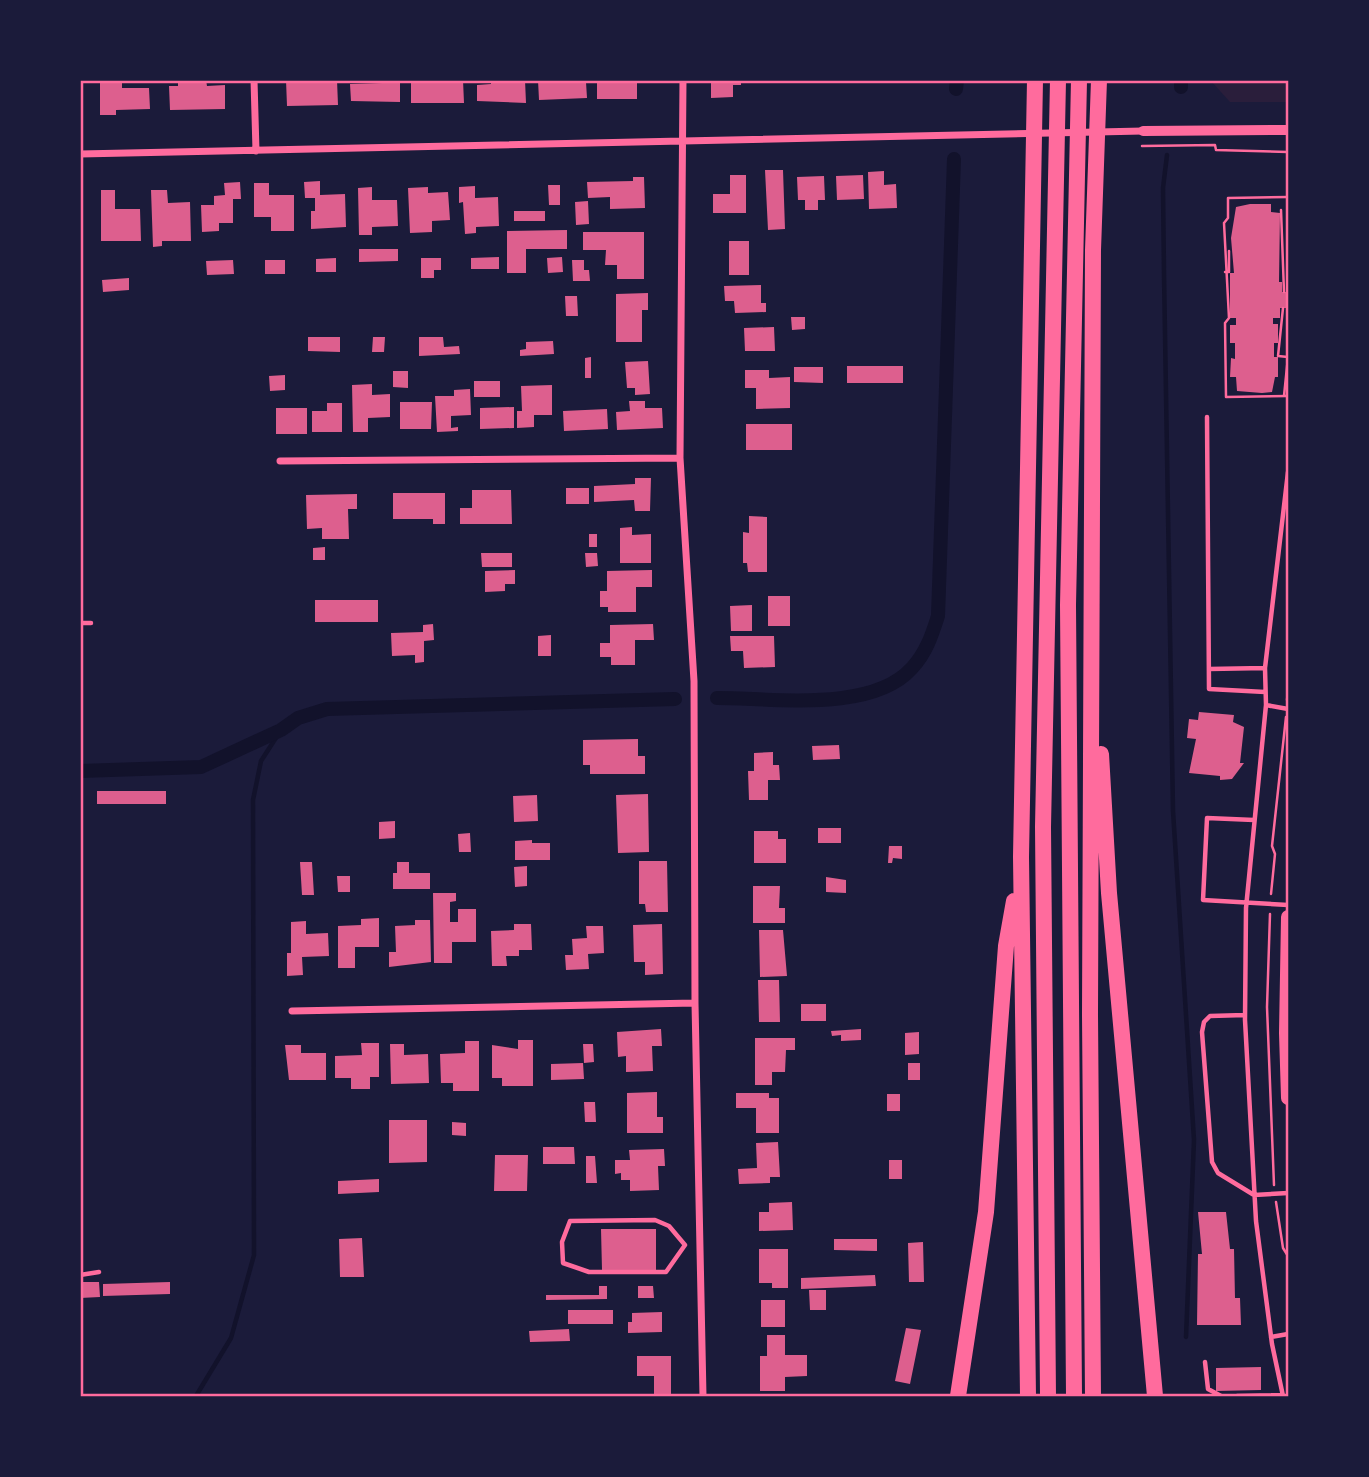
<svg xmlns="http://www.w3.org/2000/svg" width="1369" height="1477" font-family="'Sofia Sans Condensed',sans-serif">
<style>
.green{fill:#2a1e3b}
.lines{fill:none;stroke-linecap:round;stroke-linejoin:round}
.stream{stroke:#12122b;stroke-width:4.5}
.canal{stroke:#12122b;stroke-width:14}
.building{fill:#dd5f8e}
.path{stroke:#ff6b9d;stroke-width:2.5}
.service{stroke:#ff6b9d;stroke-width:4.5}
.minor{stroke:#ff6b9d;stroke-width:7}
.tertiary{stroke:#ff6b9d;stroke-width:10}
.primary{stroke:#ff6b9d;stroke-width:14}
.motorway{stroke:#ff6b9d;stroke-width:16}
.neatline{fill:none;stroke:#ff6b9d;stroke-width:2.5}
</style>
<rect width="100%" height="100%" fill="#1b1b3a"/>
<path class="green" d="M1211,81h77v21h-58z"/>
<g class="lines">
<path class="stream" d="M1167,155l-4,33 1,86 9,537 21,329 -8,197
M196,1396l35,-58 23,-83 -1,-455 8,-39 20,-31"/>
<path class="canal" d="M1181,87v-7
M956,89l1,-9
M717,698c56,0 155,15 195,-30 14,-15 20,-33 26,-52l16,-457
M80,771l121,-4 80,-37 17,-12 29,-9 348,-10"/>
</g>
<path class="building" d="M178,80h28l1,6 18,-1v24l-55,1 -1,-24h9z
M286,80h51l1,25 -51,1z
M382,80h18v22l-49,-1 -1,-17 32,-1z
M411,80h52l1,23h-53z
M491,80h34l1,23 -49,-2v-16l14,-1z
M538,80l48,2 1,16 -48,2z
M597,80h40v19h-40z
M711,80h30v5h-8v12l-22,1z
M100,81h22v7h27l1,21 -34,1v5h-16z
M765,170h18l2,59 -17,1z
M884,171v14l12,-1 1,24 -28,1 -1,-37z
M730,175h16v38h-33v-19h17z
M863,175l1,24 -27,1 -1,-24z
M824,176l1,24h-7v10h-13v-10h-7l-1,-23z
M633,177h11l1,31 -35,1v-12l-22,1 -1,-16 46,-1z
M320,181v14l25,-1 1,33 -35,2v-18h4v-13h-10l-1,-16z
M240,182l1,17h-8v24h-14v8l-17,1 -1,-27h13v-9l11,-1 -1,-12z
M254,183h15v12h25v36h-23v-14h-17z
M548,185h12v20h-11z
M475,186v12l23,-1 1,29 -23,1v6l-11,1 -2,-32 -4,1v-16z
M372,187v13h25l1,26 -26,1v8h-13l-1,-47z
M428,187v6l20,-1 2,28 -18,1v11l-22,1 -2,-45z
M101,190h14v19h25l1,32h-40z
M151,190h16l1,13 22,-1 1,39h-29v5l-9,1z
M588,201l1,23 -13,1 -1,-23z
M1250,204h21v8l9,1 -1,69h3v10h6v16h-8v10h-7v6h5v19h-4v14h4v20h-3l-3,15 -10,1 -25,-2 -1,-14h-6l1,-19 4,1v-16h-5v-18h6v-7h-6v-45h4l-3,-35 5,-31z
M514,211h31v10h-31z
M567,230v19h-41v24h-19v-42z
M583,232h61v47h-27v-14h-12l1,-15h-23z
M729,241h20v34h-20z
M359,249h39v12l-39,1z
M499,257v12h-28v-11z
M562,257l1,15 -15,1 -1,-15z
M336,258v14h-20v-13z
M421,258h20v12h-7v8h-13z
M233,260l1,14 -27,1 -1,-14z
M265,260h20v14h-20z
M572,260h12v10h5l1,11h-17z
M129,278v12l-26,2 -1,-12z
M761,285v18h5v9l-31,1 -1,-12h-9l-1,-15z
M648,293v17h-6v32h-26v-48z
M565,296h12l1,20h-12z
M791,317h14v12l-13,1z
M774,327l1,24h-30l-1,-23z
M308,337h32v15l-32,-1z
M373,337h12l-1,15h-12z
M419,337h24l1,10 15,-1 1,8 -41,2z
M553,341l1,13 -34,2v-6l6,-1v-7z
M591,357v21h-6v-20z
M648,361l2,33 -15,1v-7h-8l-2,-26z
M847,366h56v17h-56z
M794,367h29v16l-29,-1z
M745,370h24v8l21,-1v31l-34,1v-21h-11z
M393,371h15v17l-15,-1z
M285,375v15l-15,1 -1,-15z
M474,381h26v16h-26z
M372,384v11l18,-1v23l-22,1v14h-15l-1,-47z
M552,385v30h-18v12l-17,1v-17h5l-1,-25z
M470,389l1,26 -20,1v12l7,-1v4l-21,1 -2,-36h19v-6z
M629,401h16v7h17l1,20 -46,2 -1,-18 14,-1z
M400,402h32l-1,27h-31z
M327,403h15v29h-30v-21h15z
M514,407v21l-34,1v-21z
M276,408h31v26h-31z
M607,409l1,20 -44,2 -1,-20z
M746,424h46v26h-46z
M635,478h16l-1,33h-15l-1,-11 -40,2v-16l41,-2z
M566,488h23v16h-23z
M472,490h39l1,34h-52v-16h12z
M393,493h52v31h-12v-5h-40z
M357,494v15h-9l1,30h-27v-11l-15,1 -1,-34z
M749,516l18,1v55h-19l-1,-9h-4v-31l6,1z
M632,527v8l19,-1v29h-31v-35z
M589,534h8v13h-8z
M325,547v13h-12v-12z
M481,553h31v14h-30z
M585,553h12l1,13 -12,1z
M515,570v14h-10v7l-20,1v-21z
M652,570v17h-16v25h-28v-5h-8v-16h7v-20z
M768,596h22v30h-22z
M315,600h63v22h-63z
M752,605v26h-21l-1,-25z
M433,624l1,16 -10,1v21l-9,1v-8l-23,1 -1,-23 32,-1v-7z
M653,624l1,16h-19v25h-24v-8h-11v-14h10v-18z
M551,635v21h-13v-20z
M730,636h44l1,31 -31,1 -1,-17h-12z
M1199,712l35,3 -1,7 11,5 -4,36h4l-12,16 -12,1v-4l-31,-3 7,-34 -9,-1 2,-19 9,1z
M638,739v17h7v18h-55v-9h-7v-25z
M839,745l1,14 -27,1 -1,-14z
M773,752v13h6l1,15h-12v20h-19l-1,-29h6v-18z
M97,791h69v13h-69z
M648,794l1,58 -31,1 -2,-58z
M537,795l1,26 -24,1 -1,-26z
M395,821v17l-16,1v-17z
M818,828h23v15h-23z
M754,831h24v8h8v24h-32z
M470,833l1,19h-12l-1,-18z
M532,840v3h18v17h-35v-19z
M889,846h13v13l-9,-1 -1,5h-4z
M639,861h28l1,51h-22l-1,-8h-6z
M300,862h12l2,33h-12z
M397,862h12v11h21v16h-37v-16h4z
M527,866v20l-12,1 -1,-20z
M337,876h13v16h-12z
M826,877l20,3v13l-20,-1z
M753,886h27l-1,22h6v15h-32z
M433,893h23v8l-6,1v20h8v-13h18v33h-24v21h-18z
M379,918v29h-24v21h-17v-42l23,-1v-6z
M415,920h15l1,42 -42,5v-15h7l-1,-26 20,-1z
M306,921v13l22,-1 1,23 -27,1 1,18 -16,1v-23h4v-31z
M514,924h17l1,26h-13v6h-13l1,10h-15l-1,-35 23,-1z
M662,924l1,50 -18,1v-13h-11l-1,-37z
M586,926h17l1,27 -16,1 1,15 -23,1 -1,-15h8l-1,-16 15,-1z
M759,930h24l4,46 -27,1z
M758,980h21l1,42h-21z
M801,1004h25v17h-25z
M661,1029l1,17h-10l1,25 -27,1v-16l-8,1 -1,-25z
M861,1029v11l-20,1v-6l-9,1 -1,-5z
M919,1032v22l-14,1v-22z
M755,1038h40v12h-9l-1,22h-13v13h-17z
M518,1040h15v46h-31v-8h-10v-33l26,4z
M465,1041h14v50h-26v-8h-12l-1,-29 25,-1z
M361,1043h18v34h-9v12h-19v-11h-16v-22l27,-1z
M390,1044h14v11l24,-1 1,29 -38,1z
M583,1044h10l1,18 -10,1z
M285,1045h16v8h25v27h-37z
M583,1063l1,16 -33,1v-16z
M908,1063h12v17h-12z
M657,1092v25h6v16h-36v-40z
M736,1093h33v5h10v35h-23v-25h-20z
M887,1094h13v17h-13z
M584,1102h11l1,20h-11z
M389,1120h38v42l-38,1z
M452,1122l14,1v13l-14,-1z
M778,1142l2,35h-10v6l-31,1 -1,-15 19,-1 -1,-25z
M543,1147h31l1,17h-32z
M664,1149l1,17h-7l1,24 -29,1v-11h-9v-7l-6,1v-14h15l-1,-10z
M495,1155h33l-1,36h-33z
M586,1156h9l2,27h-11z
M889,1160h13v19h-13z
M379,1179v13l-41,2v-13z
M792,1202l1,28 -34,1v-19h10v-9z
M1198,1212h28l4,37h4l1,49h5l1,27h-44l1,-71h4z
M601,1229h55v41h-54z
M362,1238l2,39h-24l-1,-38z
M834,1239h43v12l-43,-1z
M923,1242l1,40h-15l-1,-39z
M759,1249h29v39h-16v-5h-13z
M875,1275l1,11 -75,3v-11z
M80,1282h19l1,15 -20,1z
M170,1282v12l-67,2v-12z
M599,1286h8v13l-61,1v-5h53z
M638,1286h15l1,12h-16z
M809,1290h17v20h-16z
M761,1300h24v27h-24z
M568,1310h45v14h-45z
M662,1312v20l-34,1v-11h4v-9z
M906,1328l15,2 -11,54 -15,-3z
M569,1329l1,12 -40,1 -1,-11z
M767,1335h18v20h22v21l-22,1v14h-25v-35h7z
M637,1356h34v40h-17v-20h-17z
M1261,1367v23l-45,1v-23z"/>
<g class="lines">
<path class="path" d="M1142,146l73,-1 1,5 72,2
M1288,197l-60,1v20l-4,5 5,95 -4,5 1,74 62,-1
M1281,210l3,82
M1225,272h4v-21
M1283,308l-5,48 10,1 -4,39
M1287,700l1,-11
M1271,894l4,-40 -3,-8 14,-129
M1270,914l-3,93 7,178
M1276,1202l7,46 5,8v30"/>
<path class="service" d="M1207,417l2,272 56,3
M80,623h11
M1209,669l56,-1
M1266,705l-1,-37 23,-196
M1254,820l-47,-2 -4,82 85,5
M1245,1015l-35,1 -6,6 -2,10 10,130 6,11 36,22 34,-2
M655,1220l14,6 16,19 -19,27h-77l-26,-9 -1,-21 8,-21z
M80,1275l19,-3
M1271,1337l17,-3
M1205,1362l3,27 13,7
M1237,1396l46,-1
M1283,1396l-11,-52 -16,-123 -11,-201 1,-112 20,-203 22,4"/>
<path class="minor" d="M254,80l2,71
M683,80l-3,378 14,223 1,322 8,393
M80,154l1063,-23
M280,461l400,-3
M292,1011l403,-8"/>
<path class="tertiary" d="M1143,131l145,-1"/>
<path class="primary" d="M1288,917l-2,116 2,65"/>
<path class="motorway" d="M1101,754l8,139 46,503
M958,1396l28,-184 20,-266 8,-45
M1028,1396l-7,-539 14,-777
M1048,1396l-5,-569 15,-747
M1074,1396l-6,-791 11,-525
M1093,1396l-3,-381 3,-765 6,-170"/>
</g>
<rect width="1369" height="1477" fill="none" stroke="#1b1b3a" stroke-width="164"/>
<rect x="82" y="82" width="1205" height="1313" class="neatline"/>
</svg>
